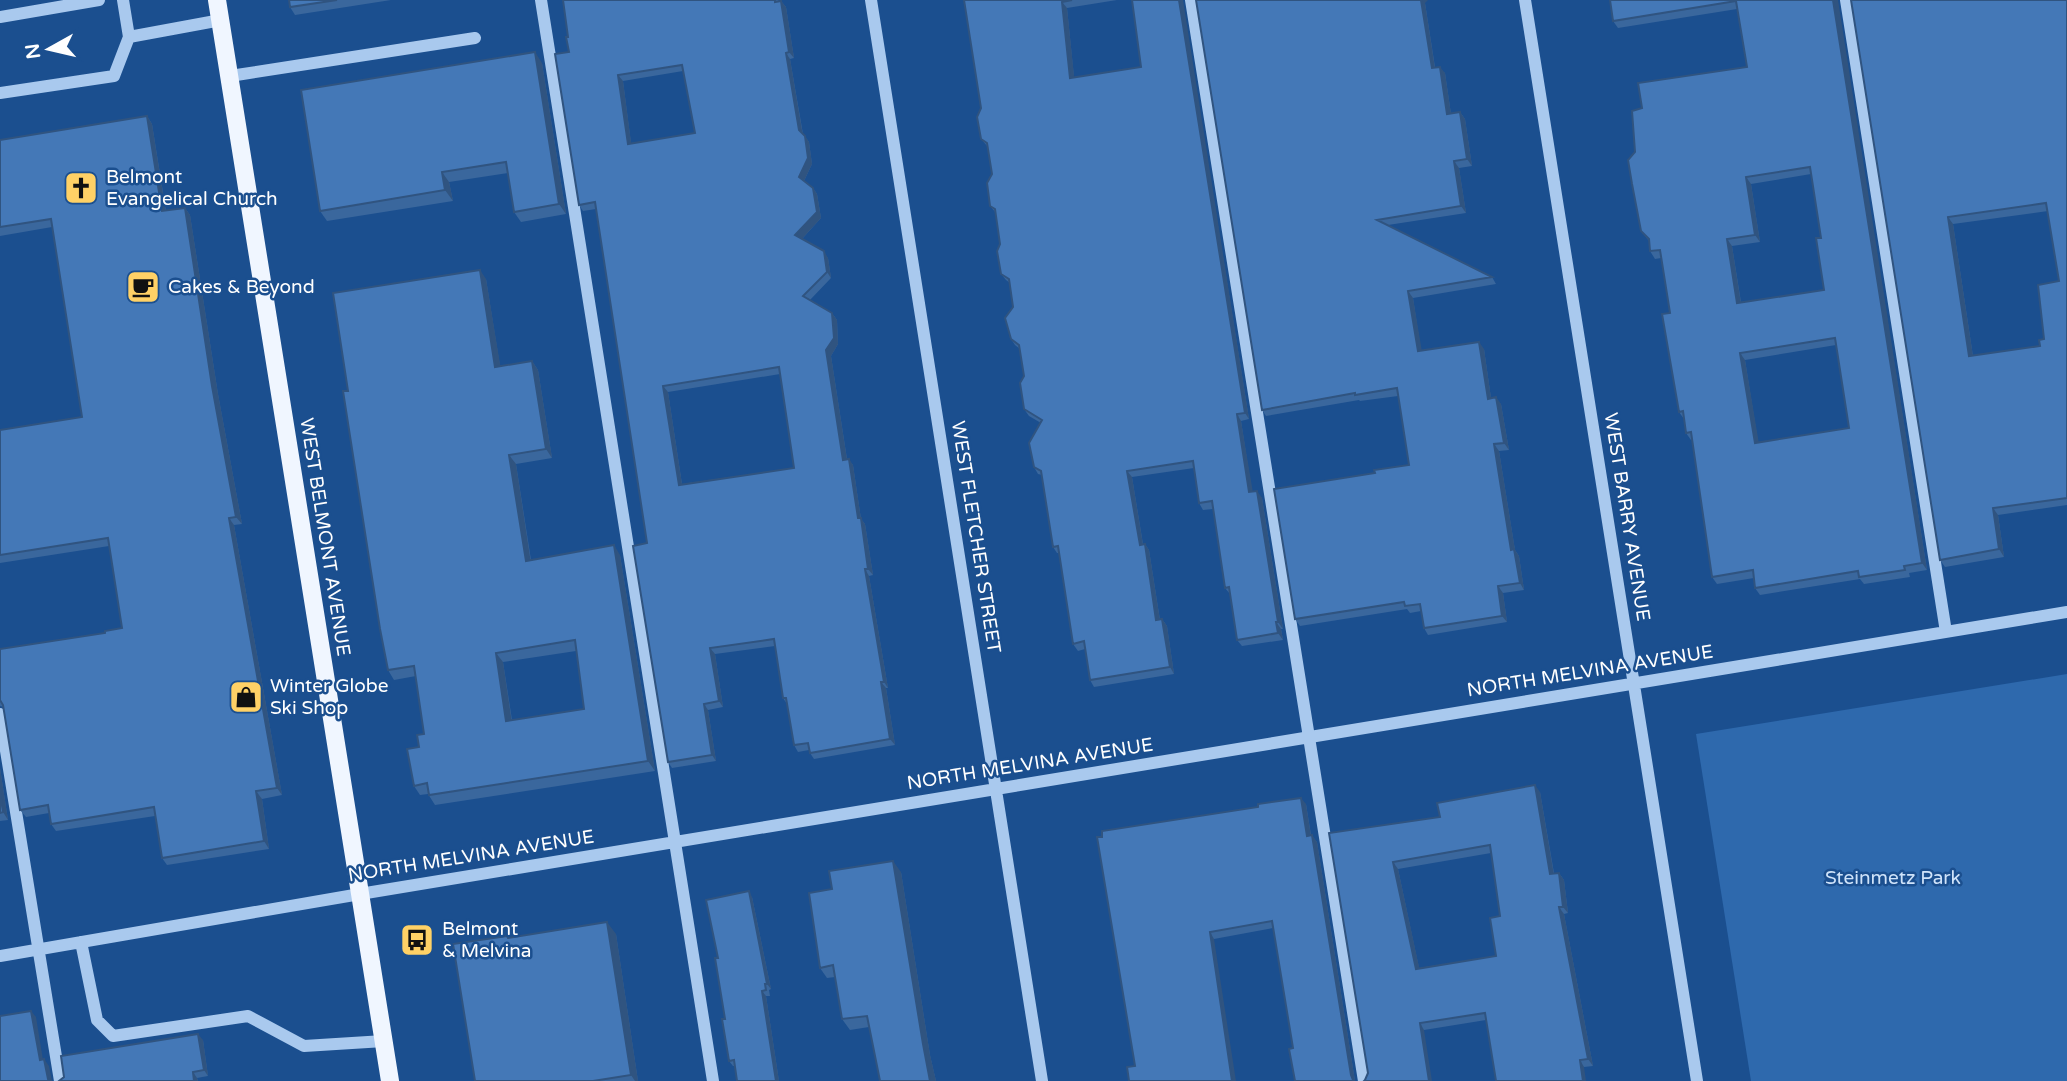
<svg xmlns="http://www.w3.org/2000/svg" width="2067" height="1081" font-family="'Varela Round',sans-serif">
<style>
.green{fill:#2e69ad}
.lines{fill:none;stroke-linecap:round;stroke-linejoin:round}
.minor{stroke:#a9c9ee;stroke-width:12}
.major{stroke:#f0f6ff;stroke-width:18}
.wall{fill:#3a679d;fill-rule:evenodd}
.shaded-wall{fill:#305480}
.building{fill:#4478b7;stroke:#305480;stroke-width:2;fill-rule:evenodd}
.labels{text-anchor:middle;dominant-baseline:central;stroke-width:5;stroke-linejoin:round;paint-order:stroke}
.poi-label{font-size:19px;fill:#fff;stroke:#1b4f8f;text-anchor:start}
.street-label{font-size:19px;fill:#fff;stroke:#1b4f8f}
.park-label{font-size:19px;fill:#cfe3fa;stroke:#1b4f8f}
</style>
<rect width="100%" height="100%" fill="#1b4f8f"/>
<path class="green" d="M2067,674v407h-316l-55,-347z"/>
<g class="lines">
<path class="minor" d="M123,0l6,37 92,-17
M541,0l172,1081
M871,0l171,1081
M1191,0l173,1081
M1525,0l172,1081
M1846,0l100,632
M0,17l99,-17
M230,76l245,-38
M0,93l114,-17 15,-39
M0,714l60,367
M81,942l16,78 16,16 135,-20 56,30 80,-5
M0,956l360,-62 1707,-282"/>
<path class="major" d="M217,0l173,1081"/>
</g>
<path class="wall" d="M289,0h102l-96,15 -5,-8z
M563,0h215l1,1h2l5,6 8,51 -4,1 13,75 6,8 3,22 -8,17 9,7 4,6 4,24 -19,21 26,19 3,20 -21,22 22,13 5,7 1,24 -7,12 16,103 6,6 8,54 4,5 8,51 -4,1 19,112h-2l9,57 -81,14 -4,-6 -1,-3 -11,2 -4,-7 -7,-41 -4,-6 -8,-52 -60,8 8,53 -15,3 8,51 -44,7 -4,-6 -21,-219 -51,-334 -13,2 -4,-6 -10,-153 -1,-15zM683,71l12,62 -64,10 -8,-62zM780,374l14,94 -112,16 -14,-92z
M964,0h153l-50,8 7,69 67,-10 41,-66 67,418 -8,2 11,71 10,6 21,131h-2l2,11 -41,6 -5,-6 -7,-46 -5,-6 -12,-79 -10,1 -4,-7 -5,-35 -62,9 11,67h2l4,6 11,70 2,-1 5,7 7,48 -80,13 -4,-7 -5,-31 -7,2 -5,-7 -14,-91h-2l-4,-6 -11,-72 -4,-1 -4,-7 7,-44 -12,-7 -5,-7v-33l-4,-27 -5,-4 -4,-6 2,-32 -3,-24 -4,-3 -5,-6 -1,-30 -4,-31 -6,-7 2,-32 -4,-27 -7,-8v-31z
M1610,0l227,1 90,569 -18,3 1,4 -46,7 -4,-5 -100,16 -5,-7 -1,-10 -37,6 -5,-7 -20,-137h-1l-5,-7 -2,-14 -5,-7 -9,-99 -9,-55 -6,1 -5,-8 -1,-10 -8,-10 -6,-79 7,-44 105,-41 -10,-58 -119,19 -5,-7zM1811,174l10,64 3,52 -83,12 -9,-56 28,-4 -9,-58zM1836,345l13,83 -91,14 -13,-82z
M1851,0h216v505l-69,10 6,42 -59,10 -5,-7zM2048,211l11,70 -15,58 -4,7 -67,10 -20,-132z
M1425,3l10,64 10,6 6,41 9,-2 5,7 7,47 -13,2 7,45 -78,12 104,52 4,7 -83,14 8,53 63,-2 7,49 10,6 8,46 -10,1 16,99 4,6 5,34 -21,3 4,29 -79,13 -4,-7 -3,-17 -11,2 -3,-4 -107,17 -5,-7 80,-146 34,-8 -11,-69 -38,5 -1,-1 -93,16 -4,-6z
M542,63l24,151 -45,8 -7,-10 -6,-39 -59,9 4,19 -126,20 -7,-10z
M147,116l5,8 14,87 19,-3 5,7 28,179 24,130 -8,1 48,270 -20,4 7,50 -102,16 -5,-7 -7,-42 -99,15 -5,-7 -2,-11 -23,4 -6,-7 -16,-103 -4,-1v-57l105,-16 17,-5 -13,-82 -109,17v-133l82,-13 -30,-190 -52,9v-96z
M486,279l14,87 32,-5 6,9 14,88 -36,6 15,96 89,-5 35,216 -220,34 -7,-11 -8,1 -6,-9 5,-39 5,-13 -8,-58 -22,4 -6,-10 -40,-279zM576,651l8,58 -72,11 -9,-58z
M0,768l8,52 -8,1z
M1540,792l14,81h5l5,7 4,33 -4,1 29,152 -9,1 -98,-47 -62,10 -59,50 3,-7 -39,-240 111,-16zM1491,853l9,63 -4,40 -77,12 -21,-99z
M1306,804l5,31 6,7 38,239 -62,-33 -20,-120 -59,11 -79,127 123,-259z
M901,872l29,183 6,26h-56l-11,-54 -19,3 -8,-11 -7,-42 -8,1 -7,-10 12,-79z
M752,897l19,92 -2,1 1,6h-4l13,85 -44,-15h-2l-4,-5 -11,-103z
M616,934l22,147h-163l34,-143z
M203,1040l5,36 -11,2 1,3h-139z"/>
<path class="shaded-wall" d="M1179,0h4l66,419 -4,-6z
M1421,0h7l-3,3 11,72 -4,-7z
M1833,0h5l89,570 -5,-7z
M781,1l5,6 8,51 -5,-6z
M1062,2l5,6 8,77 -5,-7z
M535,52l7,11 24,151 -7,-10z
M786,53l4,6 13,77 -4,-6z
M1440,67l5,6 7,48 -5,-7z
M618,75l5,6 9,69 -4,-6z
M1460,112l5,7 7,47 -5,-7z
M147,116l5,8 15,95 -5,-8z
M805,136l4,6 3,22 -9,19 -4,-6z
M1454,161l5,7 7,45 -5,-7z
M442,172l7,10 4,19 -8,-11z
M1746,177l5,7 9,58 -5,-7z
M813,188l4,6 4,24 -21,23 -5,-6z
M185,208l5,7 28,179 24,130 -6,-7 -24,-131z
M1948,217l5,7 21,139 -5,-7z
M1727,239l5,7 10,64 -5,-7z
M824,251l4,7 3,20 -4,-6z
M480,270l6,9 16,97 -7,-9z
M1408,291l5,7 10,60 -5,-7z
M832,313l5,7 1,24 -7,12 17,110 -5,-6 -17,-110z
M1479,342l5,7 8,56 -4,-6z
M1740,353l5,7 15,90 -5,-7z
M532,361l6,9 14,88 -6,-9z
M663,386l5,6 15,99 -4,-6z
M1496,397l5,7 8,46 -5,-7z
M1237,414l4,7 13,78 -5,-7z
M1494,444l5,7 16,99 4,6 5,34 -4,-7 -9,-33z
M509,455l7,9 16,106 -6,-9z
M849,459l4,6 8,54 4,5 8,51 -5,-6 -10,-51z
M1127,471l5,6 12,74 -4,-6z
M1257,491l5,7 21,131 -5,-7z
M1993,508l5,7 6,42 -5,-8z
M229,518l5,7 48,270 -5,-7z
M1145,544l4,6 12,77 -5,-7z
M614,545l6,10 35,216 -7,-10z
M865,569l4,7 19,112 -4,-6z
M1498,586l5,7 4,29 -5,-6z
M1162,619l5,7 7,48 -4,-7z
M1276,622l5,7 2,11 -5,-7z
M710,648l5,6 8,53 -4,-6z
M496,653l7,9 10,68 -7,-9z
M881,682l5,6 9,57 -5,-6z
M704,704l4,6 8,51 -4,-6z
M0,768l8,52 -5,-8 -3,-19z
M1535,785l5,7 15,89 -5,-7z
M256,791l6,8 7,50 -5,-8z
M1301,798l5,6 6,39 -5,-7z
M1312,835l5,7 38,239h-1l-3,-6z
M893,861l8,11 29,183 6,26h-6l-7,-37z
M1393,862l5,7 23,107 -5,-7z
M1559,873l5,7 4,33 -5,-6z
M749,891l3,6 19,92 -4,-5z
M1559,907l5,7 29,152 -5,-7z
M607,922l9,12 22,147h-3l-4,-6z
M1210,932l4,7 22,142h-4z
M762,991l4,5 13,85h-3z
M31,1011l5,6 8,49 -4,-6z
M1420,1023l4,7 8,51h-3z
M198,1034l5,6 5,36 -4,-6z
M44,1059l5,7 3,15 -4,-2z
M1580,1060l4,7 2,14h-3z
M193,1072l4,6 1,3h-4z"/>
<path class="building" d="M289,0h48l-47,7z
M563,0h212v2l6,-1 8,51 -3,1 13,77 6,6 3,22 -9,19 14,11 4,24 -22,23 29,16 3,21 -24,24 29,17 2,25 -8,12 17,110 6,-1 9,59h3l7,51h-3l19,113h-3l9,57 -80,14 -2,-10 -14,2 -8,-47h-3l-9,-59 -64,9 9,53 -15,3 8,51 -44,7 -35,-216 14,-3 -52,-341 -16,3 -24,-151 14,-2 -3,-15h2zM682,65l13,68 -67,11 -10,-69zM779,367l15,101 -115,17 -16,-99z
M964,0h108l-10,2 8,76 71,-11 -9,-67h47l66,413 -8,1 12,78 8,-1 21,131h-2l2,11 -41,7 -8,-53 -4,1 -13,-87 -13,2 -6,-42 -66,10 13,74 5,-1 11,76 6,-1 8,48 -80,13 -6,-39 -11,3 -15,-98 -5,1 -12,-76 -7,-4 -5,-24 13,-23 -18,-11 -4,-26 4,-7 -5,-31 -8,-6 -6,-21 8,-11 -4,-28 -8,-5 -4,-23 3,-7 -5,-35 -5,-3 -3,-23 5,-9 -5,-31 -6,-4 -4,-22 4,-9z
M1196,0h225l11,68 8,-1 7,47 13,-2 7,47 -13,2 7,45 -84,14 115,57 -84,14 10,60 61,-9 9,57 8,-2 8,46 -10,1 17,106 3,-1 6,34 -22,3 4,30 -78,12 -4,-24 -15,2 -1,-4 -109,17 -21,-130 101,-16 -1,-3 35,-5 -12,-77 -42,7v-2l-93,17z
M1610,0h223l89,563 -18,3 1,4 -46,7 -1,-6 -103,17 -2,-18 -41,7 -21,-145 -5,1 -3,-22 -4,1 -17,-98 8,-1 -10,-63 -10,1 -1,-12 -8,-8 -9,-47 -4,-24 7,-8 -3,-41 10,-3 -4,-25 109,-16 -11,-66 -123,20zM1810,167l11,71h-5l8,52 -87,13 -10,-64 28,-4 -9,-58zM1835,338l14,90 -94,15 -15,-90z
M1851,0h216v498l-74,10 6,41 -59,11zM2046,203l13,78 -21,4 6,54 -5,1 1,6 -71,10 -21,-139z
M535,52l24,152 -45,8 -8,-50 -64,10 3,18 -125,21 -19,-121z
M147,116l15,95 23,-3 27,178 24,131 -7,1 48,270 -21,3 8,50 -102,17 -8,-51 -103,17 -3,-19 -28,5 -17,-105 -3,-5v-51l105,-16v-2l17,-3 -14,-90 -108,17v-125l82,-13 -31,-198 -51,8v-87z
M480,270l15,97 37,-6 14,88 -37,6 17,106 88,-16 34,216 -219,34 -2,-12 -13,3 -7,-37 12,-2 -2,-12 7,-1 -10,-68 -26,4 -8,-41 -37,-238h5l-15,-98zM575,640l9,69 -78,12 -10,-68z
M1535,785l15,89 9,-1 4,34h-4l29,152 -8,1 3,21h-87l-11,-68 -65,10 9,58h-65l1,-1 3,-7 -39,-240 111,-16 -3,-14zM1490,845l10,71 -10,2 6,38 -80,13 -23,-107z
M0,793l3,19 -3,1z
M1301,798l6,38 5,-1 39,240 2,5 2,1h-60l-6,-32 4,-1 -21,-127 -62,11 22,149h-103l-2,-14 8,-1 -38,-229h5v-6l156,-24v-3z
M893,861l30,183 7,37h-50l-13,-65 -25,3 -9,-54 -13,3 -11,-75 23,-4 -3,-18z
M749,891l18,93h-2l1,6 -4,1 14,90h-39l-3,-21 -5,1 -7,-42h3l-10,-61h3l-12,-58z
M607,922l24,153 -38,6h-118l-22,-137 54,-8 1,2z
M31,1011l9,49 4,-1 4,20 4,2h-52v-65z
M198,1034l6,36 -11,2 1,9h-135l5,-4 -3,-21z"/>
<defs>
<symbol id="church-square" viewBox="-11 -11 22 22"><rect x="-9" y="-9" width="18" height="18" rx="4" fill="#ffd166" stroke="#1b4f8f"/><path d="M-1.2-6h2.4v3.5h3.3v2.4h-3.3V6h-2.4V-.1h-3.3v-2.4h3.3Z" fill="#111"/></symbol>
<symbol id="cafe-square" viewBox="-11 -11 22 22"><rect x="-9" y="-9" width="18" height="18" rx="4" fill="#ffd166" stroke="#1b4f8f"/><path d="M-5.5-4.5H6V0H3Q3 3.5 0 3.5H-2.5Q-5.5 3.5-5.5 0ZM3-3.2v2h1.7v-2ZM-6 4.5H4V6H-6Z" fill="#111"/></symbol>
<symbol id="shop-square" viewBox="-11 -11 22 22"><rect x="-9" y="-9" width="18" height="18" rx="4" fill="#ffd166" stroke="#1b4f8f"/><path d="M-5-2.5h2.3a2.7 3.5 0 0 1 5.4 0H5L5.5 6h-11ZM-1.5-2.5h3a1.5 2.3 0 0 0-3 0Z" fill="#111"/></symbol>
<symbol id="bus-square" viewBox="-11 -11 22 22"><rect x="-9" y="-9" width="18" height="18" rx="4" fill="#ffd166" stroke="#1b4f8f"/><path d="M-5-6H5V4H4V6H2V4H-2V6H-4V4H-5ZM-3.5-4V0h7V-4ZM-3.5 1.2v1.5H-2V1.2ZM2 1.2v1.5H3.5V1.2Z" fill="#111"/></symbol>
</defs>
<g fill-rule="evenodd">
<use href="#church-square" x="62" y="169" width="38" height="38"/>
<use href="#cafe-square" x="124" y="268" width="38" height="38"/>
<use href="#shop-square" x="227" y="678" width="38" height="38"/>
<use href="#bus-square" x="398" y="921" width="38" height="38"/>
</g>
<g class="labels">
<g class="poi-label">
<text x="106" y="177">Belmont<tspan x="106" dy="22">Evangelical Church</tspan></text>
<text x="168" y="287">Cakes &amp; Beyond</text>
<text x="270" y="686">Winter Globe<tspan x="270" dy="22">Ski Shop</tspan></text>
<text x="442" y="929">Belmont<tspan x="442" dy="22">&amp; Melvina</tspan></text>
</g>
<g class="street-label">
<text transform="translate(1627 517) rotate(81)">WEST BARRY AVENUE</text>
<text transform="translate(325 537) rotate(81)">WEST BELMONT AVENUE</text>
<text transform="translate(976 537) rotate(81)">WEST FLETCHER STREET</text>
<text transform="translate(1590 671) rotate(-9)">NORTH MELVINA AVENUE</text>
<text transform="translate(1030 764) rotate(-9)">NORTH MELVINA AVENUE</text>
<text transform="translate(471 856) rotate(-9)">NORTH MELVINA AVENUE</text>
</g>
<g class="park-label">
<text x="1893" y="878">Steinmetz Park</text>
</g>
</g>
<g transform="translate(49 49) rotate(262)" stroke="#1b4f8f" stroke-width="5" paint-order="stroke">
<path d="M0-5L12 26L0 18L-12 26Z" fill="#ffffff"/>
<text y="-10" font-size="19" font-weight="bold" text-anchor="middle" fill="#ffffff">N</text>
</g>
</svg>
